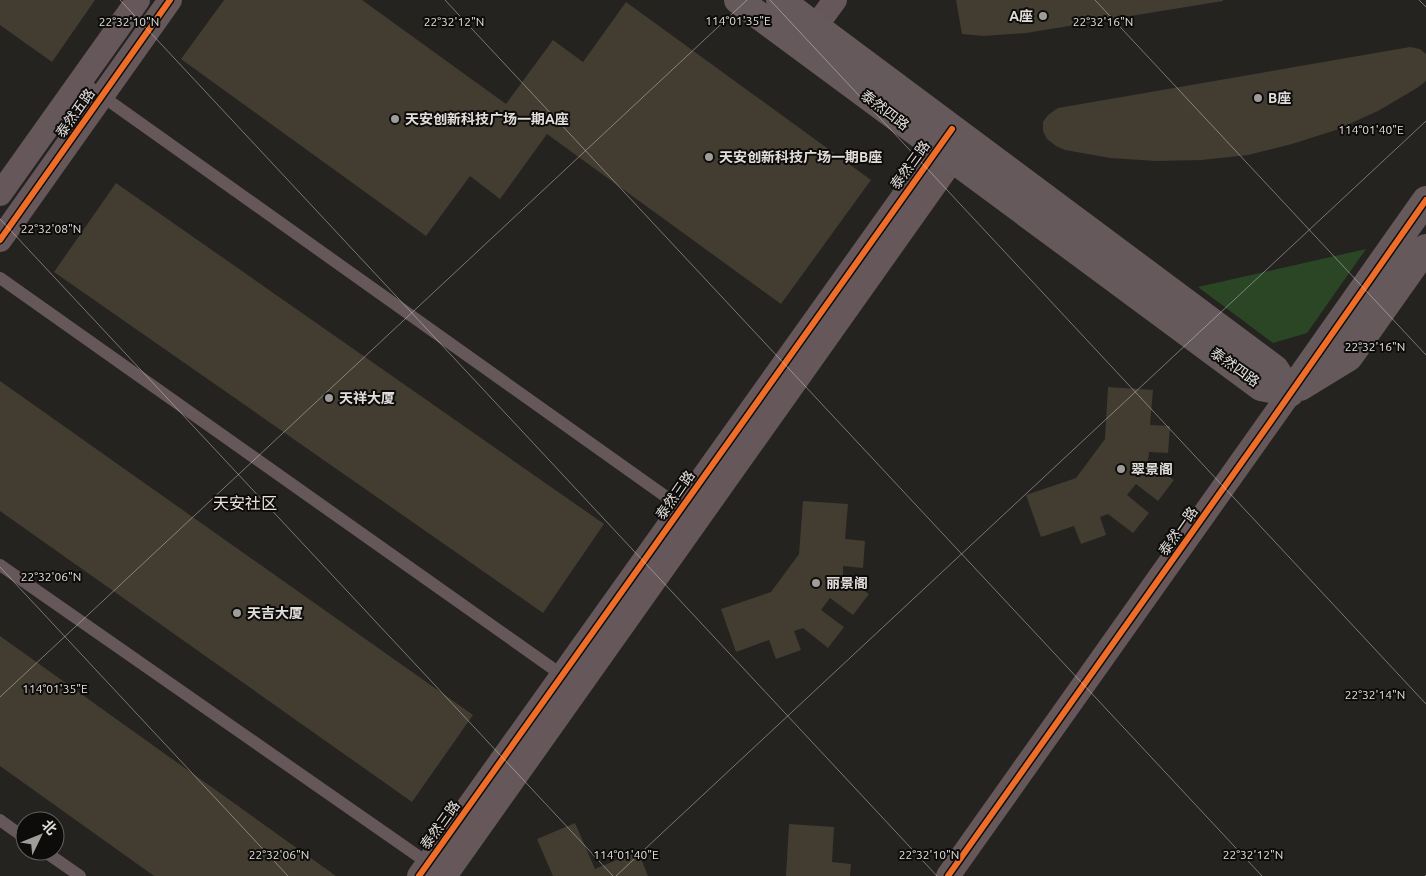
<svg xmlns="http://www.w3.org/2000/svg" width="1426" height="876" font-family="Ubuntu,'Noto Sans SC',sans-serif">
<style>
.green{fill:#2a4625}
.building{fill:#423c31}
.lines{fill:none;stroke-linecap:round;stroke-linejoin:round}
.lane{stroke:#65575a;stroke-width:12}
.street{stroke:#65575a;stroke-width:24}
.secondary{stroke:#66595c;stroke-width:28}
.cycleway-casing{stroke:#0e0c0a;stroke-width:9}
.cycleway{stroke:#ee6e29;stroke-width:6}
.ticks{fill:none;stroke:#e1dedb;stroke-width:1;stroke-opacity:0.45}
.poi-dot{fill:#9f9d9a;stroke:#0e0c0a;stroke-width:2}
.labels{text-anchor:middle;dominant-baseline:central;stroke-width:4;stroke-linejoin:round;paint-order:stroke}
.poi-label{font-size:14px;font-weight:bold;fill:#e1dedb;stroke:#0e0c0a;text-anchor:start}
.street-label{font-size:14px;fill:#e1dedb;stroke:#0e0c0a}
.quarter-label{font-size:16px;fill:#e8e3dc;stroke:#0e0c0a}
.ticks-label{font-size:12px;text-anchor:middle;fill:#e1dedb;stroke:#0e0c0a;stroke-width:4;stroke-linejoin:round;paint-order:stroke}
</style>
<rect width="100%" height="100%" fill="#252320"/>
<path class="green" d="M1366,249l-59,84 -34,10 -75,-56z"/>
<path class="building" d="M0,0h95l-43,62 -52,-37z
M224,0h138l144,104 47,-64 30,22 43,-60 245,178 -90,124 -234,-170 -47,65 -30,-23 -44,60 -245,-177z
M956,0h267v1l-197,32 -43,3 -21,-2z
M1410,47l10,2 6,5v26l-1,2 -8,6 -39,23 -42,19 -44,14 -44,11 -46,5 -46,1 -46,-3 -45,-8 -9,-4 -9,-7 -4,-8v-9l5,-7 10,-7z
M116,183l488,341 -61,89 -489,-341z
M0,381l473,334 -61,87 -412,-291z
M1108,387l45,3 -3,35 20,1 -2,27 -19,-1 -1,9 26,19 -16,21 -22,-17 -9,11 22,18 -16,20 -25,-19 -8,3 6,18 -25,9 -7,-18 -33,11 -15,-42 50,-17 29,-39z
M803,501l45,3 -3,35 20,2 -2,27 -20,-2v9l26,19 -16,21 -23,-17 -9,12 23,17 -16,21 -25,-20 -9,3 7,19 -25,9 -7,-19 -33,12 -15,-43 50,-17 28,-38z
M0,636l336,240h-182l-154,-110z
M575,823l20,46 43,-18 10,25h-95l-16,-37z
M789,824l45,3 -2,35 19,2 -1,12h-64z"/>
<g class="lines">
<path class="lane" d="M81,81l605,430
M0,278l562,397
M0,565l428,298
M0,820l25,18
M44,851l36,25"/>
<path class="street" d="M805,41l30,-41
M0,194l138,-194
M0,240l170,-240
M419,876l530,-744
M445,876l518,-731
M948,876l342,-483"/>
<path class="secondary" d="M738,0l523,387 29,6
M780,0l495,369 15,24
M1300,387l49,-30 77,-109
M1290,393l136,-193"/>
<defs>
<path id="cycleway" d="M0,240l170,-240
M419,876l533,-747
M948,876l321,-452 157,-224"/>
</defs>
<use href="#cycleway" class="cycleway-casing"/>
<use href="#cycleway" class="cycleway"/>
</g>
<path class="ticks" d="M120,0l817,876M445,0l817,876M770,0l656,704M1095,0l331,355M1419,0l7,7M0,219l613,657M0,567l288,309M0,697l747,-697M616,876l810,-755M1425,876l1,-1"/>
<g class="poi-dot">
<circle cx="1043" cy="16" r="5"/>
<circle cx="1258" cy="98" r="5"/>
<circle cx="395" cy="119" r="5"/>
<circle cx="709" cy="157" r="5"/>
<circle cx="329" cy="398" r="5"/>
<circle cx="1121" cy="469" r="5"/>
<circle cx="816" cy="583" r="5"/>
<circle cx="237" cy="613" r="5"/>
</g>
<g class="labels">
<g class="poi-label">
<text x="1033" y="16" text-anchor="end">A座</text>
<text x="1268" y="98">B座</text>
<text x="405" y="119">天安创新科技广场一期A座</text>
<text x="719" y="157">天安创新科技广场一期B座</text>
<text x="339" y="398">天祥大厦</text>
<text x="1131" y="469">翠景阁</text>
<text x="826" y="583">丽景阁</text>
<text x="247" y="613">天吉大厦</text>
</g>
<g class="street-label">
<text transform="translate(885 110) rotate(37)">泰然四路</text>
<text transform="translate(75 113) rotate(-55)">泰然五路</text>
<text transform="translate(910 165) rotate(-54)">泰然三路</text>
<text transform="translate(1235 367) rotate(35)">泰然四路</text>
<text transform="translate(675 495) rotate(-55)">泰然三路</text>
<text transform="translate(1178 531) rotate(-55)">泰然一路</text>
<text transform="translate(440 825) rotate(-54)">泰然三路</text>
</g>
<g class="quarter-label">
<text x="245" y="503">天安社区</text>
</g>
</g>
<g class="ticks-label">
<text x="738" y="25">114°01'35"E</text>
<text x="129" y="26">22°32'10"N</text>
<text x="454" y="26">22°32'12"N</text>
<text x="1103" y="26">22°32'16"N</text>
<text x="1371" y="134">114°01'40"E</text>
<text x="51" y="233">22°32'08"N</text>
<text x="1375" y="351">22°32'16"N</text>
<text x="51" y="581">22°32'06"N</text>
<text x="55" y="693">114°01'35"E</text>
<text x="1375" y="699">22°32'14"N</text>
<text x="279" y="859">22°32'06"N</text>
<text x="929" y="859">22°32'10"N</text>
<text x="1253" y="859">22°32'12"N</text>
<text x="626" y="859">114°01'40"E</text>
</g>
<g transform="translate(40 836) rotate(47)"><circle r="24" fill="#0e0c0a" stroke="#62605e"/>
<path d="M0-4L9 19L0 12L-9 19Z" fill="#9f9d9a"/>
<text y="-8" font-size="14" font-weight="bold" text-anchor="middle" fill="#e1dedb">北</text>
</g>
</svg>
